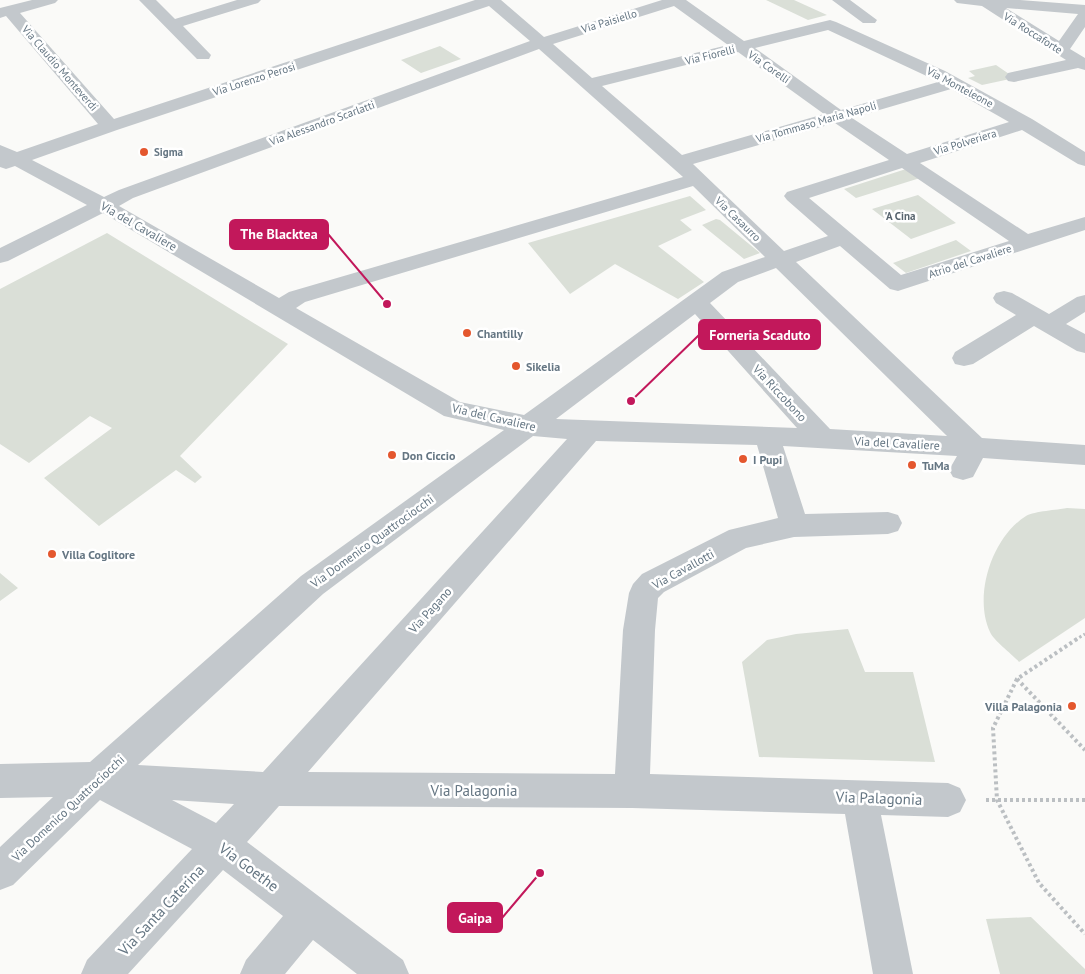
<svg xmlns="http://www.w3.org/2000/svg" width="1085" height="974" font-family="'PT Sans',sans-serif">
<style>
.green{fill:#dadfd7}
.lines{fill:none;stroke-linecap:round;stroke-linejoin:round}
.path-far1{stroke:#bbbfc2;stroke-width:3;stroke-dasharray:2.5 2.5;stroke-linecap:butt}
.path{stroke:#bbbfc2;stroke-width:4;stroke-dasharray:3 3;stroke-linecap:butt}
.minor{fill:#c3c8cc;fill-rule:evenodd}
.poi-dot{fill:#e4572e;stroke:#fff;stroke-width:2}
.labels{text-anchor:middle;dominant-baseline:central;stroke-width:5;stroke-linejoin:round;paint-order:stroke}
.far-street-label{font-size:11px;fill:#657683;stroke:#fff}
.far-poi-label{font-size:11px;font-weight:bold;fill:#657683;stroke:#fff;text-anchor:start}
.far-neighbourhood-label{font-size:11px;font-weight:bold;fill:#57646e;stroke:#fff}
.street-label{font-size:12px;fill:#657683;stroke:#fff}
.poi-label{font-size:12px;font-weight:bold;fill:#657683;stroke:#fff;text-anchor:start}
.near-street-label{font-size:15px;fill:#657683;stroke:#fff}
.leader{fill:none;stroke:#c2185b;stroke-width:2}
.callout-dot{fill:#c2185b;stroke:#fff;stroke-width:2}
.callout{fill:#c2185b;stroke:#c2185b;stroke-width:2}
.callout-label{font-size:14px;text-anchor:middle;font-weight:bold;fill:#fff}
</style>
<rect width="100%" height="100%" fill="#fafaf8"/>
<path class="green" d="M766,0h28l33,15 -19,5z
M440,46l21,13 -40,14 -20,-13z
M996,65l16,11 -2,3 -28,6 -14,-7 7,-2 -6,-5z
M906,169l14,9 -64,20 -12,-9z
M918,195l38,28 -45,16 -39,-30z
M690,196l16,14 -26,10 12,10 -34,16 46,36 -26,17 -63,-35 -45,30 -42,-51z
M716,219l4,1 40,33 -16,6 -42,-34z
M107,233l181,111 -108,112 22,21 -7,6 -19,-13 -77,56 -55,-48 68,-50 -22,-12 -61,47 -29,-19v-155z
M956,240l15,11 -65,22 -13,-10z
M1067,508l18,1v109l-66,44c-7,-8 -25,-21 -29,-30 -17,-36 2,-95 36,-116 9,-5 31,-6 41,-8z
M0,573l18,15 -18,13z
M848,629l17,43h48l22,90 -176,-5 -17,-95 25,-22 29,-6z
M1031,917l54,52v5h-85l-14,-55z"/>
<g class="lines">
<path class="path-far1" d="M1075,640l10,-6"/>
<path class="path" d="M1077,639l-60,40 68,71
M1017,679l-24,49 4,72 42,83 46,51
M986,800h99"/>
<path class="minor" d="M32,0h26l-3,3 -35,10 94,106 361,-119h26l43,37 118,-37h24l58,41 86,-21 6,2 109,49 87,48 53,33v14l-7,-2 -56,-34 -102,33 108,71 57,-17v13l-187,61 -8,-2 -50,-43 -44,16 186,176 103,7v20l-102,-7 -10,19 -10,3 -10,-3 -4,-7 8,-14 -174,-10 22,68 83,-2 10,3 4,8 -4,8 -10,3 -94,3 -48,11 -82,44 -6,6 -3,32 -5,144 298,9 12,5 6,12 -6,12 -12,5 -67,-2 32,159h-40l-28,-160 -213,-6 -353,-2 -32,36 156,118 6,14h-52l-44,-34 -28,34h-45l6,-14 37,-44 -60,-46 -95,104h-47l6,-14 105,-111 -92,-49 -87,85 -13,5v-43l53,-50 -53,1v-34l90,-2 211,-186 203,-146 -60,-14 -341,-203 -95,48 -8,2v-15l87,-43 -72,-39 -9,3 -6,-2v-22l17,7 81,-28 -92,-108 -6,2v-10zM489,6l41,35 -411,149 -15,7 -72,-37 85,-30zM674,6l54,39 -136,33 -39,-34zM828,30l105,49 5,3 -97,28 -86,-62zM539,49l144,128 -394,115 -10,6 -160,-92 14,-8zM738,52l86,62 -142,41 -80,-69zM951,89l58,33 -102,32 -55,-36zM835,123l54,37 -102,32 -3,4 3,4 41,36 -44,15 -91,-87zM902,168l107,73 -108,34 -92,-77zM693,186l72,71 -43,15 -198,143 -64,-13 -164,-94 9,-6zM776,268l171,168 -117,-7 -120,-126 28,-21zM695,314l102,114 -241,-9zM533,436l34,3 -304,333 -125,-7 185,-171zM596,441l161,4 21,73 -49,12 -87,44 -9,10 -4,9 -6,37 -8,144 -307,-2zM172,800l62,4 -18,19z
M139,0h17l19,19 62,-19h24l-3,3 -75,23 28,29 -2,4h-12z
M832,0h18l27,20 -2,3h-12z
M954,0h66l65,5v22l-15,22 15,9v12l-7,-2 -64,14 -6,-1 -3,-4 3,-4 58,-13 -84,-54 -25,-3zM1006,8l72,6 -19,27z
M1004,291l8,2 37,21 28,-17 8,-2v17l-19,12 19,10v19l-8,-2 -43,-25 -61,38 -9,2 -9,-2 -3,-6 3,-6 61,-37 -20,-12 -3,-5 3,-5z"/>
</g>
<g class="poi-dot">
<circle cx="144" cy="152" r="5"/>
<circle cx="467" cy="333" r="5"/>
<circle cx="516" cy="366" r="5"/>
<circle cx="392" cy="455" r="5"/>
<circle cx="743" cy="459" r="5"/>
<circle cx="912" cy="465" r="5"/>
<circle cx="52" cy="554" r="5"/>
<circle cx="1072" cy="706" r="5"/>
</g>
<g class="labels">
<g class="far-street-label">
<text transform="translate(609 21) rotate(-17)">Via Paisiello</text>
<text transform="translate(1033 33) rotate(32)">Via Roccaforte</text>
<text transform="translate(710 55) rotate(-14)">Via Fiorelli</text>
<text transform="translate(769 67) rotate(35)">Via Corelli</text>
<text transform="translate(60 68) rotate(49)">Via Claudio Monteverdi</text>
<text transform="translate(254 79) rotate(-18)">Via Lorenzo Perosi</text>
<text transform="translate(960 87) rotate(28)">Via Monteleone</text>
<text transform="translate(816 122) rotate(-16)">Via Tommaso Maria Napoli</text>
<text transform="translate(322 123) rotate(-20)">Via Alessandro Scarlatti</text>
<text transform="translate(965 142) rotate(-17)">Via Polveriera</text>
<text transform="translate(738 219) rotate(44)">Via Casaurro</text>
<text transform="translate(970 261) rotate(-18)">Atrio del Cavaliere</text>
</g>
<g class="far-poi-label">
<text x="154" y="152">Sigma</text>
</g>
<g class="far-neighbourhood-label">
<text x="900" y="216">'A Cina</text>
</g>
<g class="street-label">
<text transform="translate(139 226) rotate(30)">Via del Cavaliere</text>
<text transform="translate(780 393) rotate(47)">Via Riccobono</text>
<text transform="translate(494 417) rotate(13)">Via del Cavaliere</text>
<text transform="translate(897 443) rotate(3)">Via del Cavaliere</text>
<text transform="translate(372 541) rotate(-36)">Via Domenico Quattrociocchi</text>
<text transform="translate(683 569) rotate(-29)">Via Cavallotti</text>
<text transform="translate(430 610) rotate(-48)">Via Pagano</text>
<text transform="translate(68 808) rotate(-43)">Via Domenico Quattrociocchi</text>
</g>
<g class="poi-label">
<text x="477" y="333">Chantilly</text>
<text x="526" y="366">Sikelia</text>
<text x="402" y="455">Don Ciccio</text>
<text x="753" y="459">I Pupi</text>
<text x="922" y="465">TuMa</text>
<text x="62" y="554">Villa Coglitore</text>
<text x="1062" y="706" text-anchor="end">Villa Palagonia</text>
</g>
<g class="near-street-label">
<text x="474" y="790">Via Palagonia</text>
<text transform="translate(879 798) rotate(2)">Via Palagonia</text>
<text transform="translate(249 867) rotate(37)">Via Goethe</text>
<text transform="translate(161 910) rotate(-47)">Via Santa Caterina</text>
</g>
</g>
<path class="leader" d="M387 304L328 234M631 401L699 335M540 873L502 918"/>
<g class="callout-dot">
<circle cx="387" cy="304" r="5"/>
<circle cx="631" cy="401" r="5"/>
<circle cx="540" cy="873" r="5"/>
</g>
<g class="callout">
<rect x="230" y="220" width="98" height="29" rx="5"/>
<rect x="699" y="320" width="121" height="29" rx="5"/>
<rect x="448" y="903" width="54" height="29" rx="5"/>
</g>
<g class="callout-label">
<text x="279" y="239">The Blacktea</text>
<text x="760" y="340">Forneria Scaduto</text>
<text x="475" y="923">Gaipa</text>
</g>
</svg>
